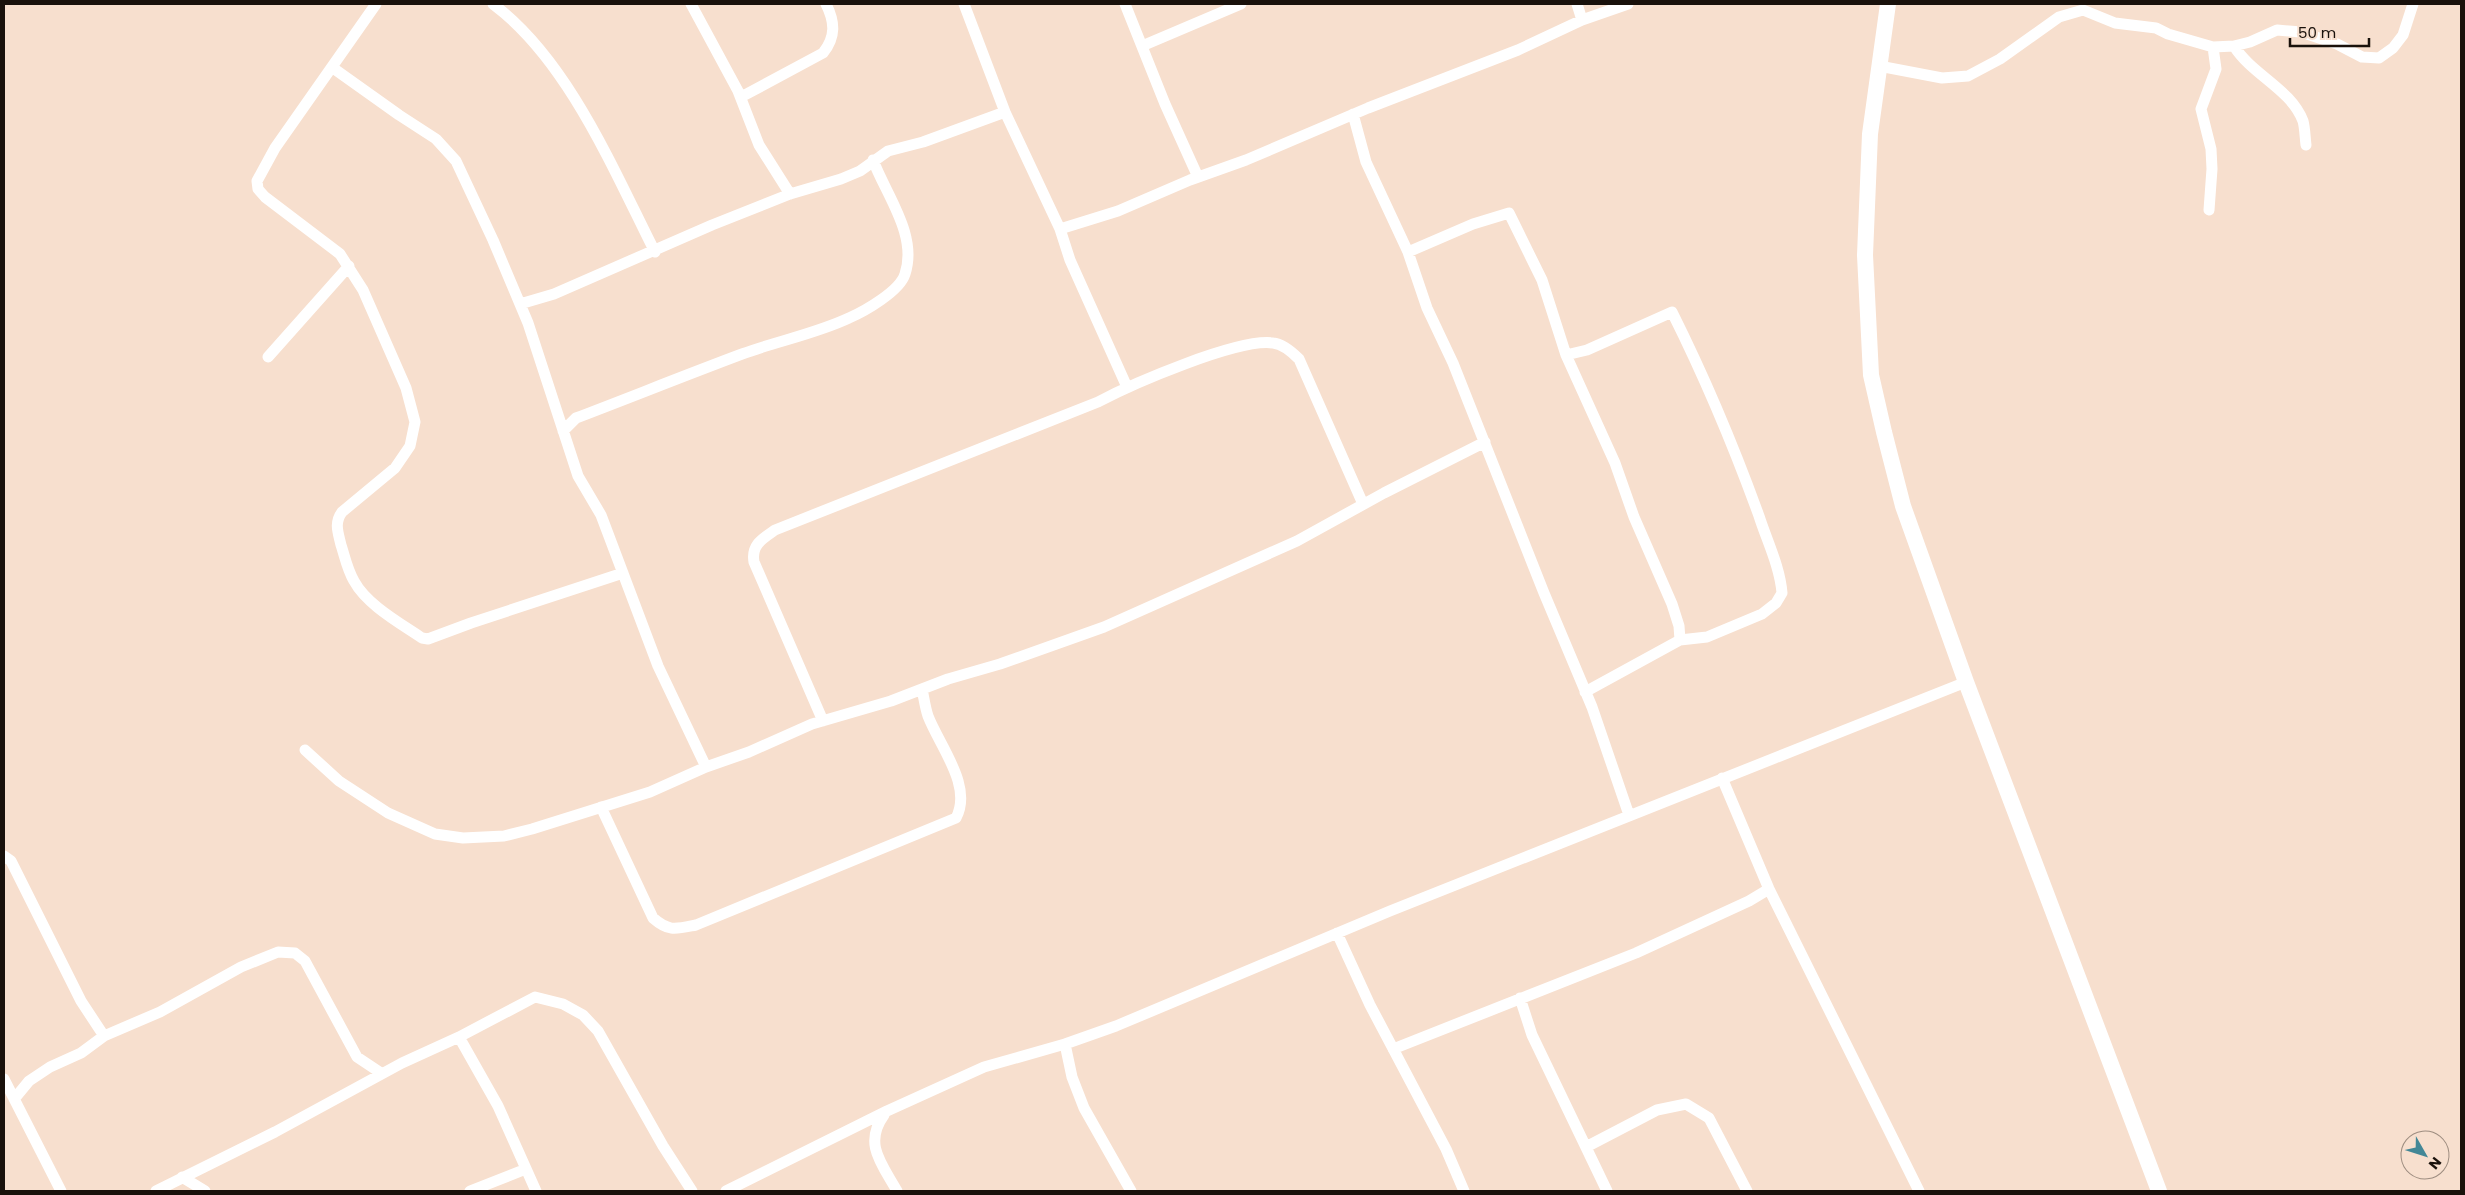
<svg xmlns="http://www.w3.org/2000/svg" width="2465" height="1195" font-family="Poppins,sans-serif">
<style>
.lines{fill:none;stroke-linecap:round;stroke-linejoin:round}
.street{stroke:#fff;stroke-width:11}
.secondary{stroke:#fff;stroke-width:16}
</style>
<rect width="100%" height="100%" fill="#f7dfce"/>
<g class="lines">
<path class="street" d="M376,4l-101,144 -18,33 1,8 7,8 75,57 23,36 43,98 9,34 -5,24 -15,22 -53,44c-8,11 -4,20 -1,33 4,12 6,24 13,36 13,24 46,42 68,57l6,1 43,-16 152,-50
M493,4c75,56 120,165 162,248
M691,4l47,87 21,54 31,49
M964,4l41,108 55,117 10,31 57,127
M1125,4l40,100 33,73
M1577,4l5,16
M1142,46l99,-42
M2234,46c18,29 57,43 69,75 2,7 2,17 3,24
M1879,66l63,12 26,-2 32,-17 59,-42 24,-7 32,13 41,5 12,6 45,13 21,-1 16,-4 27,-12 24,2 36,12 25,13 17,1 14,-10 10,-13 10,-31
M333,68l66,47 37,24 20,22 37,79 35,83 50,153 23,39 57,151 48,101
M741,97l82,-44c13,-16 12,-31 3,-49
M1353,114l13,48 42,90 19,56 26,55 91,230 48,114 37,108
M2209,210l3,-41 -1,-20 -10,-40 15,-40 -3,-22
M1060,229l58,-18 72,-31 56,-20 122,-52 150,-58 64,-30 46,-16
M1408,252l65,-28 36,-11 33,67 24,75 49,108 19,54 38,87 7,22 1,14
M520,304l34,-10 158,-69 78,-31 51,-15 19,-8 28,-20 35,-9 82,-30
M1566,355l21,-5 85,-38c33,66 62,135 87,204 8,25 21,51 23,77l-6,10 -14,11 -55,23 -27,3 -95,52
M268,357l81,-91
M563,431l13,-13c55,-21 110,-43 166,-64 35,-13 73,-20 107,-36 16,-7 51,-27 56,-44 13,-39 -19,-79 -32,-114
M823,721l-69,-159c-3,-17 8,-23 21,-32l323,-128c34,-18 140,-64 175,-59 10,1 19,9 26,16l64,145
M305,750l34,31 49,32 47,21 28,4 41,-2 28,-7 118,-37 56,-25 43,-15 63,-28 79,-23 57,-22 52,-15 104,-37 193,-86 87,-48 101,-51
M1722,778l47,111 150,302
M601,807l52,111c16,14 23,11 43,7l260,-107c17,-32 -16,-71 -28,-102 -3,-9 -4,-18 -6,-27
M4,856l7,5 70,140 23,35
M1337,933l33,72 76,144 18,42
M1520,998l12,37 75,156
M459,1037l76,-40 28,7 20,11 15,16 65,115 29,45
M1065,1044l7,33 12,31 47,83
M1393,1049l243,-96 113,-52 20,-12
M4,1079l57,112
M15,1098l14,-17 21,-14 31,-14 23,-17 56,-24 81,-45 37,-15 17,1 10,8 52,96 24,16
M884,1115c-21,29 -2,49 13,76
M1586,1147l71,-37 29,-6 23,14 38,73
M182,1177l23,14
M156,1191l119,-59 127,-69 57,-26 39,69 38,85
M470,1191l56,-22
M726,1191l161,-80 97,-44 81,-23 51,-18 274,-115 576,-229"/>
<path class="secondary" d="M1888,4l-18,130 -5,121 6,120 13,57 19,74 63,176 193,509"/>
</g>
<rect width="2465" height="1195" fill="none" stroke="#19110b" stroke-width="10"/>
<g transform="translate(2425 1155) rotate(129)"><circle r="24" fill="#f7dfce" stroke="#9e8d80"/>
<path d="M0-4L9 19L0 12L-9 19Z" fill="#438796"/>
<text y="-8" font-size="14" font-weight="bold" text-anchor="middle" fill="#19110b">N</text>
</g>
<path d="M2290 38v8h79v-8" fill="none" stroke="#19110b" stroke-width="2.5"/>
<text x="2298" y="38" font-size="15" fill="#19110b" stroke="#f7dfce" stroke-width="4" paint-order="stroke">50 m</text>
</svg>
